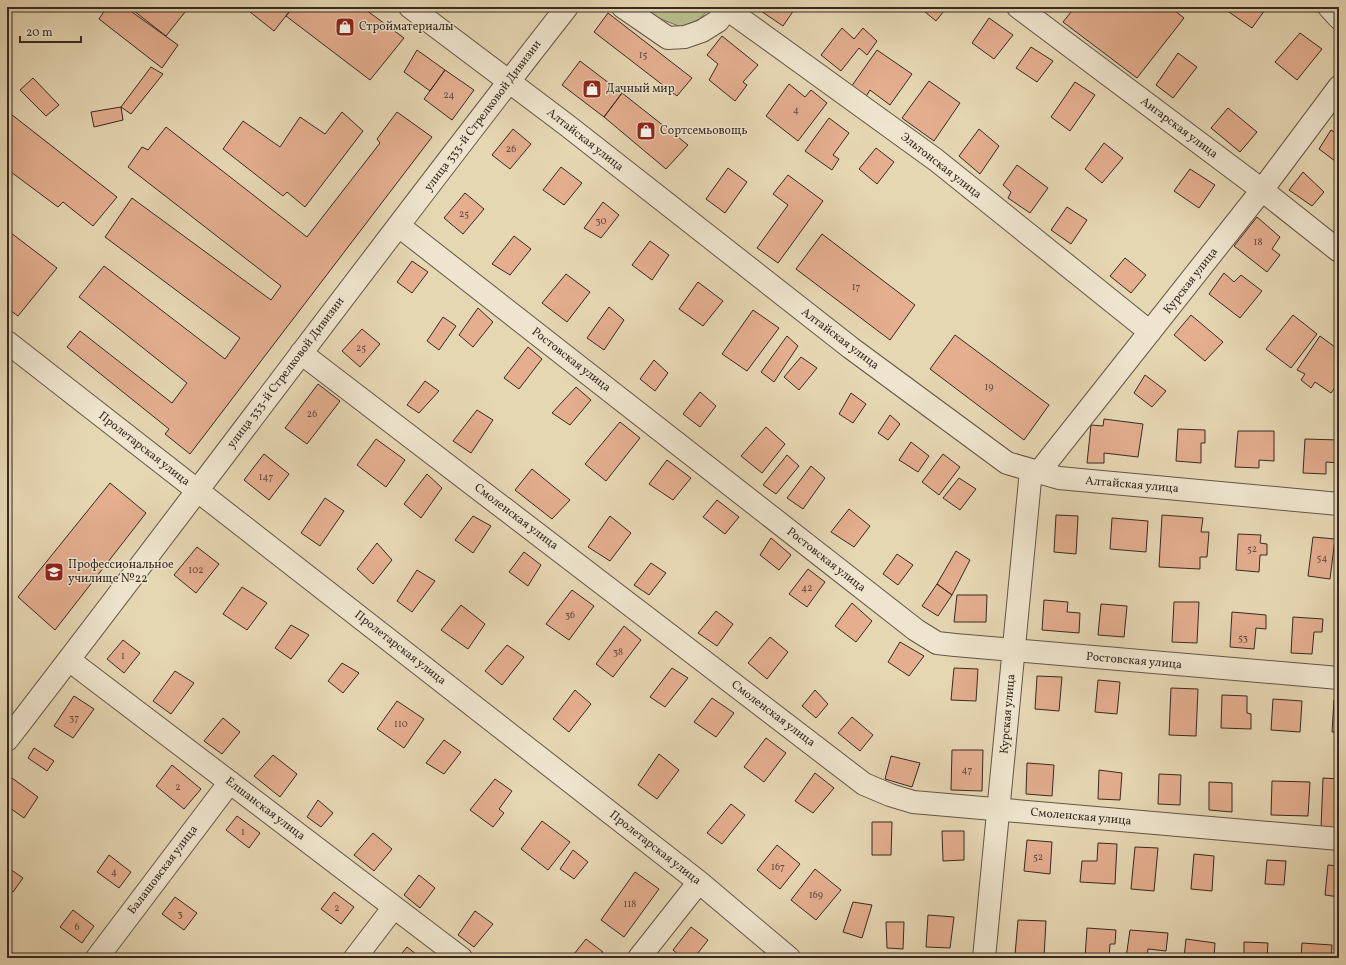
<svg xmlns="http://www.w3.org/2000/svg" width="1346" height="965" font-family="Vollkorn,serif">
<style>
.green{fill:#b6be8b;stroke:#767457}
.building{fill:#e4ae8f;stroke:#372a23}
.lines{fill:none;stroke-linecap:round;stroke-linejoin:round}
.minor-casing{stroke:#635547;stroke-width:24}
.minor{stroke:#efe5ce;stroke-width:22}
.labels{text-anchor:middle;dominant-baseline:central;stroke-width:3;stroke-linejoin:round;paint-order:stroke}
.number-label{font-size:10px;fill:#624b3e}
.poi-label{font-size:12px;fill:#372a23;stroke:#efe5ce;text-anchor:start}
.street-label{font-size:12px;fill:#372a23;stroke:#efe5ce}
</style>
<rect width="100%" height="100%" fill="#e6d7b3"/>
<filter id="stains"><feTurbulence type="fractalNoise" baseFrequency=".005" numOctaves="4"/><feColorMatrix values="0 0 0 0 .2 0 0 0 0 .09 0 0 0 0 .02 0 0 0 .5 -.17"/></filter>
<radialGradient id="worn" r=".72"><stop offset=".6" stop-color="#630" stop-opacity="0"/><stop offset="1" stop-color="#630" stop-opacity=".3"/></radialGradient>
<path class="green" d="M641,7h69l-10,12 -19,8 -25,-10z"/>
<path class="building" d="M107,7h18l53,38 -16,23 -63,-49z
M129,7h60l-23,29z
M246,7h47l-19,24 -29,-23z
M293,7h69l42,31 -34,42 -84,-64z
M764,7h32l-13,19 -22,-15z
M919,7h28l-11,14z
M1075,7h95l14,11 -47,60 -74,-56z
M1229,7h38l-15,21 -26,-18z
M608,13l84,65 -15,18 -83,-64z
M989,18l24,17 -19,24 -22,-16z
M842,28l12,11 9,-11 14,13 -10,14 -8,-7 -18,23 -20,-16z
M1300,33l22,16 -25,31 -22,-18z
M722,36l36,29 -15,17 4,3 -12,16 -26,-21 9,-16 -11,-9z
M1031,47l22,14 -16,21 -21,-14z
M417,50l28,20 -15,21 -26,-19z
M877,50l35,24 -22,31 -20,-15 -5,8 -14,-11z
M1178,53l19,14 -24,31 -17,-13z
M580,61l42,32 -18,24 -42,-32z
M151,67l12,7 -32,40 -10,-7z
M445,70l29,20 -22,30 -28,-21z
M33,78l26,27 -13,11 -26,-26z
M929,81l31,22 -26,38 -32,-23z
M1075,82l20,13 -25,36 -19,-14z
M789,84l16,13 6,-7 16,13 -29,38 -32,-25z
M622,93l66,52 -22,24 -62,-52z
M121,107l2,13 -29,7 -3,-15z
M1228,108l29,24 -17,20 -29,-24z
M7,111l110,86 -24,29 -30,-24 -5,5 -51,-38z
M342,112l21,19 -58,76 -18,-15 -4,4 -60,-47 20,-28 37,26 20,-30 25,17z
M397,112l35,25 -242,317 -25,-20 4,-5 -102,-82 13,-16 92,72 15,-20 -108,-86 25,-31 121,93 15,-21 -135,-101 27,-39 139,102 10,-14 -153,-119 14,-20 6,3 18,-23 141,110 73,-94 -3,-4z
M829,118l20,15 -16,22 6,4 -7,11 -27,-19z
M513,129l18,15 -21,25 -18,-14z
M979,129l20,17 -19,28 -21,-18z
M1331,130l8,5v29l-20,-15z
M1104,143l19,15 -21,25 -17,-14z
M876,148l18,14 -17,22 -18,-15z
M1017,165l31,23 -18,25 -22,-15 3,-6 -8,-7z
M561,167l21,16 -18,22 -21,-15z
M728,168l19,14 -22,31 -19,-14z
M1190,169l25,16 -16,23 -25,-17z
M1303,172l21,20 -12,14 -23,-16z
M788,175l35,26 -45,62 -21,-15 31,-43 -15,-11z
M465,193l19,16 -21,25 -19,-16z
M603,202l16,13 -18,23 -17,-10z
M1067,207l20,13 -16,24 -20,-14z
M1257,217l23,20 -8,12 8,6 -13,17 -33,-26z
M11,233l46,35 -39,48 -11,-8v-70z
M822,234l93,71 -25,35 -94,-71z
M514,236l17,13 -21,26 -18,-11z
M650,241l19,14 -17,25 -20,-15z
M1125,258l21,17 -15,18 -21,-17z
M412,261l16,11 -16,21 -15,-11z
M1224,273l10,9 7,-7 21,16 -22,27 -31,-24z
M566,274l24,18 -23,30 -25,-19z
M698,282l25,19 -20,25 -24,-17z
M609,307l15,13 -20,30 -17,-12z
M478,308l15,14 -20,25 -14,-12z
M753,310l26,18 -32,43 -25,-17z
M1191,315l32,27 -18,19 -31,-26z
M1293,315l24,19 -26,34 -25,-19z
M443,317l13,9 -17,24 -12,-9z
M362,329l18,15 -20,23 -18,-16z
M955,335l94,70 -25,35 -94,-71z
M787,336l11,10 -24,36 -13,-10z
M1320,336l19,14v32l-8,11 -16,-11 -4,6 -10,-8 4,-6 -8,-4z
M528,347l14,12 -23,30 -15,-11z
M801,357l16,11 -18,22 -15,-13z
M654,360l14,13 -13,18 -15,-12z
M1145,375l21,16 -14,16 -18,-14z
M425,381l14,10 -20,22 -12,-8z
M318,384l22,17 -33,43 -22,-16z
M576,387l15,13 -21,25 -18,-12z
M700,392l16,14 -16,21 -17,-13z
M851,393l15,11 -13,19 -14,-9z
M477,410l16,10 -22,33 -18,-12z
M890,415l10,9 -12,16 -10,-7z
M1104,419l39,5 -5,33 -34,-4v10h-17l4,-38 12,1z
M620,422l20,16 -34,43 -21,-17z
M766,427l19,17 -23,29 -21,-17z
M1178,429l27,1v13h-4v20l-25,-2z
M1238,431h36v30l-15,-1v8l-24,-1z
M376,439l29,21 -19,27 -29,-22z
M1305,439l34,1v23l-13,-1v12l-23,-1z
M911,442l18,14 -11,16 -19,-12z
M264,454l25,20 -20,26 -25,-20z
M943,454l17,13 -21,28 -17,-13z
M787,455l12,11 -23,28 -13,-9z
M667,460l24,18 -18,22 -24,-16z
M811,466l14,12 -22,31 -16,-11z
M532,469l38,31 -18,19 -37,-29z
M427,474l15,14 -21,30 -17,-14z
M959,478l17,11 -16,21 -17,-12z
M110,483l36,30 -91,117 -37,-33z
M325,498l19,13 -24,35 -19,-13z
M717,500l22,17 -14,17 -22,-17z
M849,509l21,17 -16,21 -23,-15z
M1056,515l22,1 -2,38 -22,-2z
M1162,515l41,3 -2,14h8l-2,25h-7v12l-41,-2z
M473,516l18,10 -18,27 -18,-13z
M610,516l21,17 -21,28 -22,-14z
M1112,518l36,3 -2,31 -36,-3z
M1238,534l23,1 -1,8 7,1v11h-7l-1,17 -23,-2z
M1313,537l22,2 -5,40 -22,-3z
M771,538l20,17 -12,15 -19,-15z
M377,543l15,17 -19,24 -16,-15z
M197,547l22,17 -23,29 -22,-18z
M956,551l14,9 -18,35 -15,-11z
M524,552l17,13 -13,21 -19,-14z
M897,554l16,11 -15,20 -15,-11z
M651,563l15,10 -17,22 -15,-10z
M808,569l17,13 -18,25 -18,-13z
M417,570l18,11 -23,31 -15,-11z
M937,584l15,11 -14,21 -16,-10z
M242,587l25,16 -20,27 -24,-16z
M572,590l22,16 -25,34 -23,-16z
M957,595h30l-1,27h-32z
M1044,600l24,2 -1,10 13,1 -1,20 -37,-3z
M1174,602h25l-2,41 -25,-1z
M852,603l20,18 -16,21 -21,-16z
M1101,604l26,2 -3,31 -26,-2z
M461,605l24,19 -17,25 -27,-19z
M716,611l17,13 -16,22 -19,-13z
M1232,612l34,3v14l-10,-1 -2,21 -24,-2z
M1293,617l30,2 -1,13h-8l-2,22 -21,-1z
M1339,622v33l-4,-1z
M291,625l18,10 -18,24 -16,-11z
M624,626l17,14 -28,37 -17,-13z
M770,637l18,15 -21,27 -19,-16z
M123,640l17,13 -16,20 -17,-14z
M900,642l24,14 -15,20 -21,-14z
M507,645l17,12 -22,28 -17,-14z
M342,663l17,10 -16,20 -15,-12z
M672,668l16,10 -23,29 -15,-10z
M954,668l24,1 -2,32 -25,-1z
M175,671l19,12 -23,31 -18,-13z
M1037,676l25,1 -3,34 -24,-2z
M1098,680l22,2 -3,32 -22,-2z
M1171,688l27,1 -2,47 -27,-1z
M575,690l16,14 -22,28 -16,-13z
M815,690l13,14 -12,14 -14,-12z
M1222,695l25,1v17l4,1v15l-30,-1z
M74,696l20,13 -21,29 -19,-12z
M712,698l22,15 -18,24 -22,-15z
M1273,699l29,2 -2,31 -29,-2z
M1334,700l5,1v31h-7z
M397,701l27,18 -20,29 -27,-19z
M852,717l21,18 -13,16 -22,-18z
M223,718l17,14 -18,22 -18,-13z
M766,738l20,15 -22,29 -20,-15z
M444,740l17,12 -17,22 -18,-11z
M34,748l20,13 -7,10 -19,-13z
M952,750h31l-1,41 -31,-1z
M659,754l20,16 -22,29 -19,-14z
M273,755l24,19 -17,23 -26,-21z
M891,756l29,7 -8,24 -27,-8z
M1027,763l27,2 -2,31 -26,-2z
M172,765l29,24 -17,20 -28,-23z
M1099,770l23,3 -2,27 -22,-1z
M815,773l19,15 -21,25 -18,-12z
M1159,774l22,1 -1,30 -22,-1z
M12,778l26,19 -14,21 -17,-12v-22z
M1323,778l16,1v50l-18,-1z
M495,779l17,12 -13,18 5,4 -11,14 -23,-17z
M1272,781l38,1 -2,34 -37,-1z
M1209,782l23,1v29l-23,-2z
M318,800l15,13 -12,14 -14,-10z
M731,804l14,11 -23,29 -15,-11z
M237,816l23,17 -11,15 -23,-18z
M542,821l28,21 -22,28 -27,-21z
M872,822h20l-1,33h-19z
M942,831h22v29l-21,1z
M373,833l19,16 -18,22 -20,-16z
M1027,840l25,2 -2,32 -26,-3z
M1098,843l19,1 -2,40 -35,-2 2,-21h15z
M777,845l23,19 -20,25 -23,-19z
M1135,847l23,1 -4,43 -23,-2z
M573,850l15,12 -14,17 -14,-10z
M1194,854l20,2 -2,35 -21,-2z
M109,855l22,17 -12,16 -22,-16z
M1267,860l19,1 -2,24 -19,-1z
M1328,865l11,1v31l-14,-2z
M7,867l16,11 -10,14 -6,-5z
M815,869l26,21 -25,30 -25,-20z
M635,872l24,17 -35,48 -23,-17z
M419,875l16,13 -15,20 -16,-13z
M334,892l20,15 -13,17 -20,-15z
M175,897l22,16 -13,17 -22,-16z
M853,902l19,3 -10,33 -19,-6z
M73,910l21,16 -12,17 -22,-16z
M475,911l18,13 -19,23 -16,-12z
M928,915l26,2 -4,31 -24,-1z
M1018,920l28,1 -2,36 -29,-2z
M886,922h18l-1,27 -16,-1z
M691,927l17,13 -14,18h-11l-10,-8z
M1087,928l29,2 -1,14h-5l-1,14h-24z
M1130,930l38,3 -2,18 -18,-2 -1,9h-21z
M586,939l17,13 -5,6h-19l-5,-4z
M1186,939l29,4 -1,15h-30z
M1244,942l24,1 -1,15h-23z
M1302,943l30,2 -1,13h-30z
M407,947l14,11h-23z
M133,954l5,4h-8z"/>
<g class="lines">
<defs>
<path id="minor" d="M410,7l158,119 283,222 156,115 52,15 280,26
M623,7l45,31 17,-1 17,-6 16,-10 10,-14
M1018,7l244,183 77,61
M1329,7l10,11
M727,9l209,151 214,172
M399,226l517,404 21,13 18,2 384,33
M7,342l692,540 90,76
M301,353l563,431 26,11 23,7 426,37
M1039,472l223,-282 77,-103
M69,660l392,298
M7,740c188,-243 370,-491 560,-733
M97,958l133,-176
M355,958l39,-51
M639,958l60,-76
M984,958l47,-488"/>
</defs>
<use href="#minor" class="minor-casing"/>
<use href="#minor" class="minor"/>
</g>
<defs>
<symbol id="shop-square" viewBox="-11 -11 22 22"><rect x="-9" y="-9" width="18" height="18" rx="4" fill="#8f2418" stroke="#efe5ce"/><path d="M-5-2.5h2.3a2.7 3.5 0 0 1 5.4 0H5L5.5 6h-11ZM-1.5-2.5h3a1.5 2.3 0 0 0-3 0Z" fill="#fff"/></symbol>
<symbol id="university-square" viewBox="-11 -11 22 22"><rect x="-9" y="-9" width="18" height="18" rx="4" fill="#8f2418" stroke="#efe5ce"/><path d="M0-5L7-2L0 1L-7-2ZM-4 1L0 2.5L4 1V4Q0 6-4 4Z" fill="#fff"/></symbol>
</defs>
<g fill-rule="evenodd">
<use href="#shop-square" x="334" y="16" width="22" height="22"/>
<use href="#shop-square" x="581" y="78" width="22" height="22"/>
<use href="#shop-square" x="635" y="120" width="22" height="22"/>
<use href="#university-square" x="43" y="561" width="22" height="22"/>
</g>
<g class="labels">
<g class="number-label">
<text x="643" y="55">15</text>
<text x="449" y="95">24</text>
<text x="796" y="110">4</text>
<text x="511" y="149">26</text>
<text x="464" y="214">25</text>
<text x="601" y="221">30</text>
<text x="1258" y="242">18</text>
<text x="856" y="287">17</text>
<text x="361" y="348">25</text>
<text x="989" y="387">19</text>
<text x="312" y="414">26</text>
<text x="266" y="477">147</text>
<text x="1252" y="549">52</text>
<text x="1322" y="558">54</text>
<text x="196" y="570">102</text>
<text x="807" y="588">42</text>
<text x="570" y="615">36</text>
<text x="1243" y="638">53</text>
<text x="618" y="652">38</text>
<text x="123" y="656">1</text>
<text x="74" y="718">37</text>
<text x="401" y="724">110</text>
<text x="967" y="770">47</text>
<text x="178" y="787">2</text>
<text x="243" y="832">1</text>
<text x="1038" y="857">52</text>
<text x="778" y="867">167</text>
<text x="114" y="872">4</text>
<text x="816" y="895">169</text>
<text x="630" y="904">118</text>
<text x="337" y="908">2</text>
<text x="180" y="914">3</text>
<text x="77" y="927">6</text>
</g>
<g class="poi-label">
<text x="359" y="27">Стройматериалы</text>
<text x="606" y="89">Дачный мир</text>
<text x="660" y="131">Сортсемьовощь</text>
<text x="68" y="565">Профессиональное<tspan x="68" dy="14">училище №22</tspan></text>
</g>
<g class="street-label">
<text transform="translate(483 116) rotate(-53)">улица 333-й Стрелковой Дивизии</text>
<text transform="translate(1179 128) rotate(37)">Ангарская улица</text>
<text transform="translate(585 140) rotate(38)">Алтайская улица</text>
<text transform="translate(941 166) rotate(38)">Эльтонская улица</text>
<text transform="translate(1191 281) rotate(-52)">Курская улица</text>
<text transform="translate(840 339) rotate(37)">Алтайская улица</text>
<text transform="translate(571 360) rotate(38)">Ростовская улица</text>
<text transform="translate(286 373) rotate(-53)">улица 333-й Стрелковой Дивизии</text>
<text transform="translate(144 449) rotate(38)">Пролетарская улица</text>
<text transform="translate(1132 485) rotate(5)">Алтайская улица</text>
<text transform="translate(516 517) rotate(37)">Смоленская улица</text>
<text transform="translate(826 560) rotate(38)">Ростовская улица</text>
<text transform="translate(400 648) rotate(38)">Пролетарская улица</text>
<text transform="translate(1134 661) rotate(5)">Ростовская улица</text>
<text transform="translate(773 714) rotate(37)">Смоленская улица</text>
<text transform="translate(1008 714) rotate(-85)">Курская улица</text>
<text transform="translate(265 809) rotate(37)">Елшанская улица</text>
<text transform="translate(1081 817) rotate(5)">Смоленская улица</text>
<text transform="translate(655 848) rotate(38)">Пролетарская улица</text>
<text transform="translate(163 870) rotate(-53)">Балашовская улица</text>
</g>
</g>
<rect width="1346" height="965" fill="none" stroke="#e6d7b3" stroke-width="24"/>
<rect x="8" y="8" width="1330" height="949" fill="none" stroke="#372a23" stroke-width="2"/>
<rect x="12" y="12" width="1322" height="941" fill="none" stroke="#372a23"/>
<path d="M20 36v6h61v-6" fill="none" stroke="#372a23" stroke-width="2"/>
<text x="26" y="36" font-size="12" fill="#372a23" stroke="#efe5ce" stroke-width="3" paint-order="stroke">20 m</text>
<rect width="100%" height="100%" filter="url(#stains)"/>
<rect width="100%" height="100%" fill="url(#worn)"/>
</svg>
